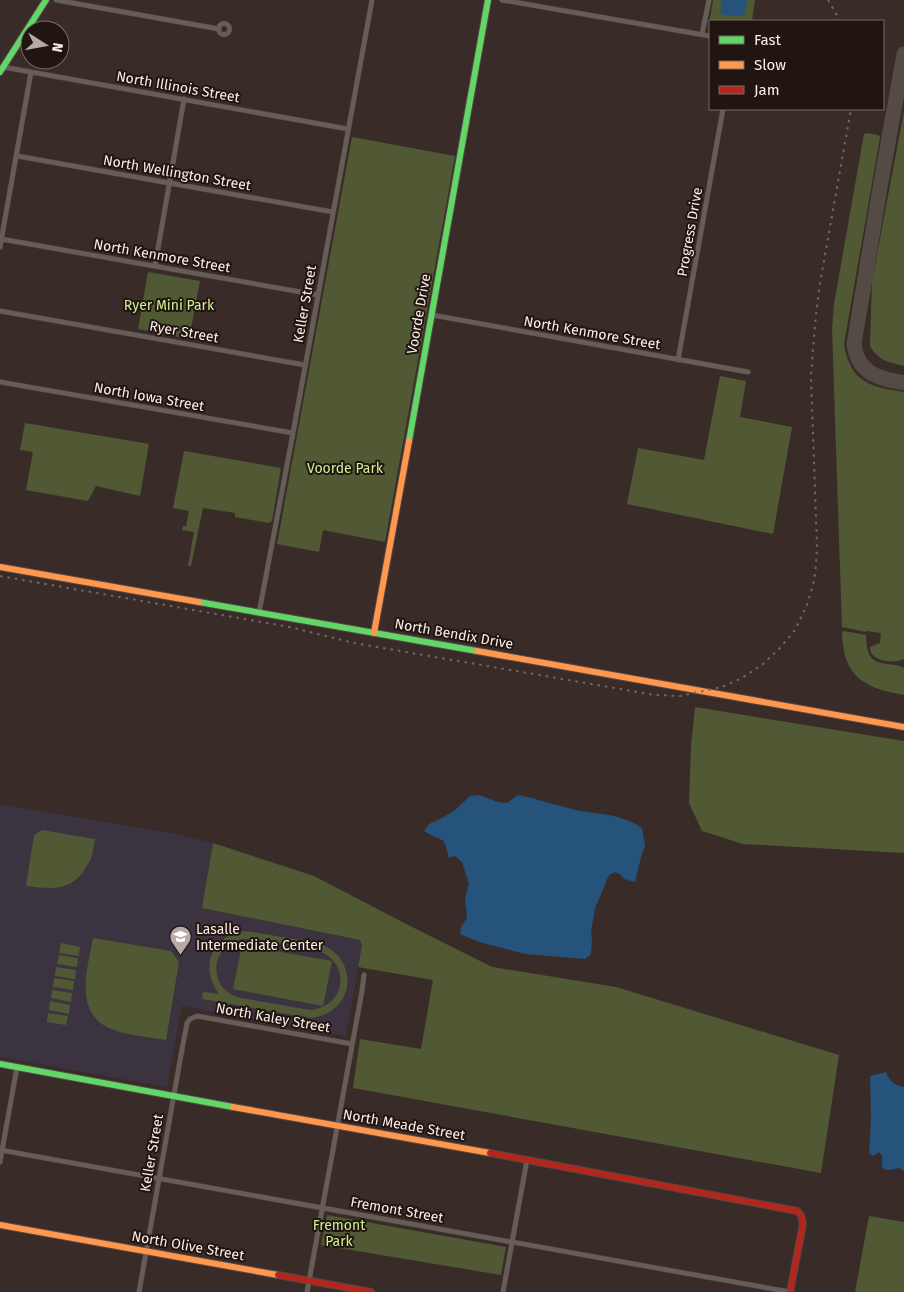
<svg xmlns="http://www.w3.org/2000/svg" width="904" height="1292" font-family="'Fira Sans',sans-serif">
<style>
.education{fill:#3c3340}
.green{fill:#505934;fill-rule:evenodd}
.water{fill:#26537c}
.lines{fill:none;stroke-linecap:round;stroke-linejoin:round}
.taxiway{stroke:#544a46;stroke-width:15}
.street-casing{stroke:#544844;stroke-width:5.5}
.fast-casing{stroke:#544844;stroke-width:8}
.slow-casing{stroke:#544844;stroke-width:8}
.jam-casing{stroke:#544844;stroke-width:8}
.street{stroke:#675d58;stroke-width:4.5}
.fast{stroke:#63d668;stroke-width:6}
.slow{stroke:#ff974d;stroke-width:6}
.jam{stroke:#b3261e;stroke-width:6}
.rail{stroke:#706864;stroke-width:2;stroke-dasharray:2.5 5;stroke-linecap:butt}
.labels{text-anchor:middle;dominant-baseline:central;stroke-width:4;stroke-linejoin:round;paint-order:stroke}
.street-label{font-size:14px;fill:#fdede6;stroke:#201511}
.park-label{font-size:14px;fill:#d2ef92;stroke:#201511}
.poi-label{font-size:14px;fill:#fdede6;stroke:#201511;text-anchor:start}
</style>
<rect width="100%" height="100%" fill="#392c28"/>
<path class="education" d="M0,804l176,30 37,9 -11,65 158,32 2,5 -16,91 -164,-30 -15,81 -167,-30z"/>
<path class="green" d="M713,0h42l-3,20 -1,1h-41v4v-7z
M904,111v255c-16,-4 -25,-5 -34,-20l2,-65z
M866,133l12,2 2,2 -36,207c6,38 26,43 60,48v267c-8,4 -25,3 -31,-4 -3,-3 -2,-4 -3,-8l10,-4 1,-10 -14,-2 -1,1 -24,-5 -10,-298 2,-25 30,-170z
M352,137l103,19 -70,386 -62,-12 -4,22 -42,-8z
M148,272l52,9 -11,58 -51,-10z
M720,376l26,5 -6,36 52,10 -19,107 -146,-30 11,-56 66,12z
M25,423l124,21 -9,52 -44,-10 -8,15 -62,-11 7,-38 -13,-2z
M184,451l97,17 -9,53 -3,2 -34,-6v-4l-32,-5 -12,58h-3l6,-34 -12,-2 1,-4h3l3,-15 -16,-3z
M844,631l22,4c1,18 2,27 22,29 6,1 11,1 16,4v27c-41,-7 -61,-19 -62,-63z
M695,707l209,34v112l-161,-9 -41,-13 -13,-28 2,-57z
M42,830l53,9c-1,6 -2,13 -4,19 -1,4 -4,7 -6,11 -15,23 -34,20 -59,17l8,-51z
M213,843l101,33 98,51 80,40 124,20 223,68 -18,118 -468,-85 7,-49 61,10 12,-69 -75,-13 4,-22 -2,-5 -158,-32z
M242,931l11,1 64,11c44,13 39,71 -7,75l-108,-19 1,-7 16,2c-19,-25 -9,-56 23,-63zM242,939h10l64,11c36,11 31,57 -6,60l-69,-12c-34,-8 -32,-52 1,-59z
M93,938l78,13 8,11 -13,78c-16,-3 -33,-4 -49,-9 -45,-13 -30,-60 -24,-93z
M61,943l19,4 -1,9 -20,-3z
M242,945l90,16 -9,45 -90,-17z
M59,955l19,3 -1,9 -20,-3z
M56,967l20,3 -1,9 -20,-3z
M54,978l20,3 -1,9 -20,-3z
M52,990l20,3 -1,9 -20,-4z
M50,1001l20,4 -1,9 -20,-4z
M48,1013l20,3 -2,9 -19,-3z
M327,1215l179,32 -5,28 -180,-30z
M869,1216l35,6v70h-49z"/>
<path class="water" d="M722,0h25l-2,13 -2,3 -20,-1 -3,-2z
M479,795l19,7 9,1 11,-8c19,4 38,10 57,15 25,5 45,3 67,18l3,18 -4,11 -6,25 -11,-3 -4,-5 -5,-2 -6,3 -14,33 -4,24 1,10 -1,12 -6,5 -60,-5 -46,-12 -19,-8 1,-7 6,-9 -2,-19 4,-15 -7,-22 -7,-6 -6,2 -5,-17 -13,-6 -7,-4 5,-7 13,-6 13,-8 15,-14z
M886,1072c4,10 8,13 18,15v84l-5,-3c-7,1 -12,5 -17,-1v-11l-3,-4 -6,4 -4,-3 2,-35 -1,-42z"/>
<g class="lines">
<path class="taxiway" d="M904,54l-23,128 -27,162c4,30 24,34 50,39"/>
<defs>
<path id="street" d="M56,0l163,29
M502,0l208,36
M218.5 29a5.5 5.5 0 1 1 11 0a5.5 5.5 0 1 1-11 0Z
M702,34l7,-34
M3,67l345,62
M17,156l316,56
M1,239l317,56
M0,247l31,-175
M155,266l29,-167
M0,311l305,54
M432,315l316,57
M678,360l45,-251
M0,382l293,51
M259,613l34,-180 79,-433
M0,1150l790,142
M0,1162l17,-95
M139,1292l42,-237 6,-32 3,-4 7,-3 155,28
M307,1292l55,-301 2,-16
M503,1292l24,-132"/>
<path id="fast" d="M0,72l46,-72
M409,441l79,-441
M199,602l278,49
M0,1064l233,43"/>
<path id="slow" d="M0,567l199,35
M374,633l35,-192
M477,651l427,76
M233,1107l257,46
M0,1225l278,50"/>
<path id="jam" d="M490,1153l307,58 4,4 2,9 -13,68
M278,1275l93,17"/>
</defs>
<use href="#street" class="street-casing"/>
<use href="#fast" class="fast-casing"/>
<use href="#slow" class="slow-casing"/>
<use href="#jam" class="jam-casing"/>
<use href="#street" class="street"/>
<use href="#fast" class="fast"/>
<use href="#slow" class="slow"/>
<use href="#jam" class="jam"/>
<path class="rail" d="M828,0l12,21
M0,576l290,51 64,16 301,52 25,1 42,-9 20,-9 21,-14 17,-16 15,-18 12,-25 7,-24 2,-16 1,-20 -6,-167 2,-30 3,-33 4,-32 31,-174"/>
</g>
<defs>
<symbol id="school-pin" viewBox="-11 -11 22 30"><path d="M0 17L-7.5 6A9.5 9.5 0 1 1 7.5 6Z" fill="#b8a9a4" stroke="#201511"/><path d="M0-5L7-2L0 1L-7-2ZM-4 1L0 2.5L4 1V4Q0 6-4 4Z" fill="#fff"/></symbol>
</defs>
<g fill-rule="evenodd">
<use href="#school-pin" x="168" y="924" width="25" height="34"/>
</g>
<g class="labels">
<g class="street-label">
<text transform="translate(178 87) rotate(10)">North Illinois Street</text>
<text transform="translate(177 173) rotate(10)">North Wellington Street</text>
<text transform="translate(690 232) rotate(-80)">Progress Drive</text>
<text transform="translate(162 256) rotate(10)">North Kenmore Street</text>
<text transform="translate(305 304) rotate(-80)">Keller Street</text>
<text transform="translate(419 314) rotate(-80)">Voorde Drive</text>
<text transform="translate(184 332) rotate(10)">Ryer Street</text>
<text transform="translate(592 333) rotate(10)">North Kenmore Street</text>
<text transform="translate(149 397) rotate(10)">North Iowa Street</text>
<text transform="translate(454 634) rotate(10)">North Bendix Drive</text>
<text transform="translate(273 1018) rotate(10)">North Kaley Street</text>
<text transform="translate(404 1125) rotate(10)">North Meade Street</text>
<text transform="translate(152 1153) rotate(-80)">Keller Street</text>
<text transform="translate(397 1210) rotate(10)">Fremont Street</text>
<text transform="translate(188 1246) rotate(10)">North Olive Street</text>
</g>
<g class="park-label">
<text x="169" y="305">Ryer Mini Park</text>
<text x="345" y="468">Voorde Park</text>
<text x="339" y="1225">Fremont<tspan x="339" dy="16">Park</tspan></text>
</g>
<g class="poi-label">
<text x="196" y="929">Lasalle<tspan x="196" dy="16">Intermediate Center</tspan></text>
</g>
</g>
<rect x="709" y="20" width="175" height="90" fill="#201511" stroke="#786b66"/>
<rect x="719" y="36" width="25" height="8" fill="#63d668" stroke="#786b66"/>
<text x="754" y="45" font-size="15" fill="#fdede6">Fast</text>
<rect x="719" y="61" width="25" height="8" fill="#ff974d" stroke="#786b66"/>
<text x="754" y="70" font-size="15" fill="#fdede6">Slow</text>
<rect x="719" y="86" width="25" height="8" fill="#b3261e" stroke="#786b66"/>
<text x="754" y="95" font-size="15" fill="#fdede6">Jam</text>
<g transform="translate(45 45) rotate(101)"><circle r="24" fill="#201511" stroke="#786b66"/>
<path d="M0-4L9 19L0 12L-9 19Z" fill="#b8a9a4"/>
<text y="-8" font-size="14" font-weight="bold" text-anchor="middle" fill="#fdede6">N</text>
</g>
</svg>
